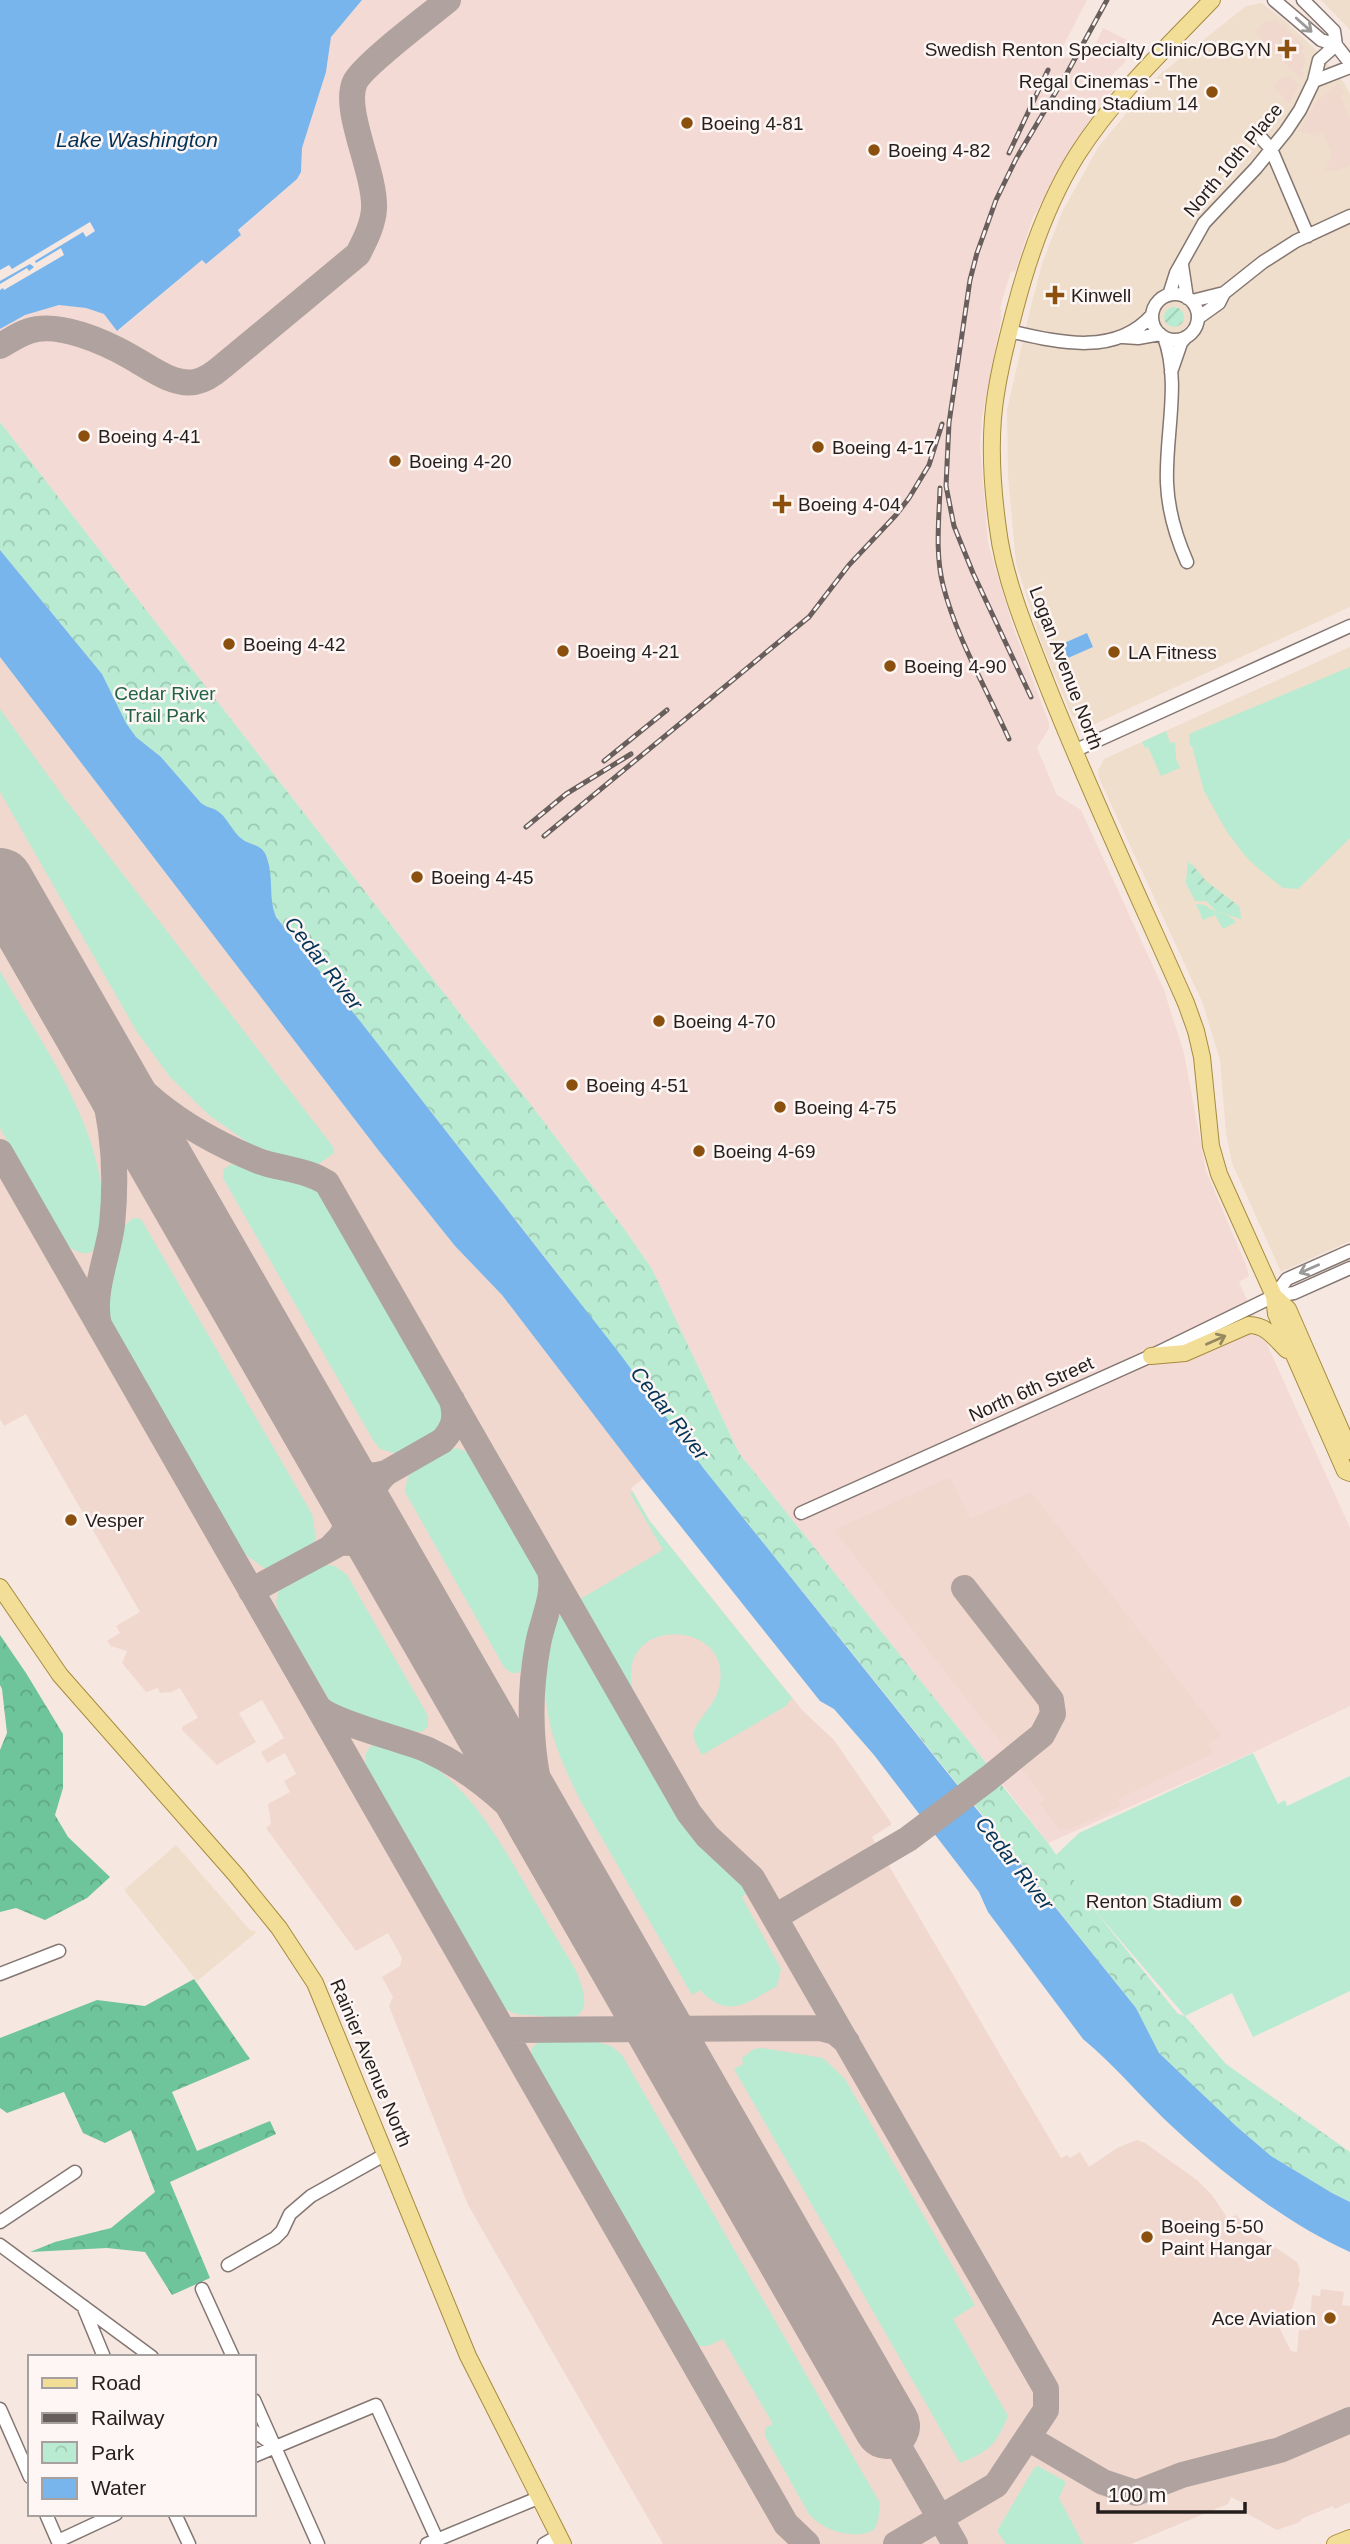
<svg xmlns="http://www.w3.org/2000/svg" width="1350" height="2544" font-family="Arial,sans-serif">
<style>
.commercial{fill:#efdecc}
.industrial{fill:#f4dad4}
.built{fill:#f0d8cf}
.grass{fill:#b8ebd1}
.forest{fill:url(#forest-crowns)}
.park{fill:url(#park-crowns)}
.garden{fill:url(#garden-furrows)}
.water{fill:#77b5ec}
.pier{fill:#f7e7e1}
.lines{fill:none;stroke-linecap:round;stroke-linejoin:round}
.taxiway{stroke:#b0a29e;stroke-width:26}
.runway{stroke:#b0a29e;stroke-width:66}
.minor-casing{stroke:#847671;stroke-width:15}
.major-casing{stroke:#a58c3e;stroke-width:18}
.minor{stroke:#fff;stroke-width:12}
.major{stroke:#f3de97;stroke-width:16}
.rail-casing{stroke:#685e5b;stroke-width:5}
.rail{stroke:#fdf6f4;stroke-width:2.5;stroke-dasharray:8;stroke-linecap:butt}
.oneway{stroke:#9c9a99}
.oneway2{stroke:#968860}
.poi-dot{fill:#8c500e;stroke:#fdf6f4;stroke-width:2.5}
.labels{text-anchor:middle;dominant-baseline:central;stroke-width:5;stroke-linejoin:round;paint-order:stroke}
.poi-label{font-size:19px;fill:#241e1c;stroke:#fdf6f4;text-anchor:start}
.street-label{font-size:19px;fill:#241e1c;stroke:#fdf6f4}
.park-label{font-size:19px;fill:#216246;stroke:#fdf6f4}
.water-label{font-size:21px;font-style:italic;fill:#023357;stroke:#fdf6f4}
</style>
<defs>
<pattern id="forest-crowns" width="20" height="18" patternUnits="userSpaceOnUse" patternTransform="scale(1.75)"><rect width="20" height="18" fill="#6ec49b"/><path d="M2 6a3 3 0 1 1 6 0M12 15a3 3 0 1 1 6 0" fill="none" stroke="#5fa885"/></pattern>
<pattern id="park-crowns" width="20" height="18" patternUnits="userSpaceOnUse" patternTransform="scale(1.75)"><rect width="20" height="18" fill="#b8ebd1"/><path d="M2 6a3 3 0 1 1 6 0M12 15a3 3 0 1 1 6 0" fill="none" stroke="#9ec9b3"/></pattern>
<pattern id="garden-furrows" width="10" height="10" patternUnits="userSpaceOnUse" patternTransform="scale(1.75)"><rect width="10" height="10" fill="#b8ebd1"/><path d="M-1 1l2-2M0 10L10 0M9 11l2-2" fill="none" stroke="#9ec9b3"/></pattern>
</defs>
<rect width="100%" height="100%" fill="#f7e7e1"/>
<path class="commercial" d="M1321,0h29v30l-1,-1z
M1262,3l23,18 28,26 32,37 5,10v513l-255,117 -16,-1 -8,-9 -30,-72 -25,-79 -8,-87 -1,-66 24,-104 11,-42 20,-52 37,-66 59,-70 88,-70z
M1350,647v594l-69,31 -49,-109 -6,-30 -6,-73 -17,-56 -104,-226 -1,-7 6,-12z
M176,1845l74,85 7,2 -60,49 -73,-91z"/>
<path class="industrial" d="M362,0h725l-30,58 25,-1 9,-3 12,-26 32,16 -11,19 -14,14 6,8 -37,51 -46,81 -18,55 -4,-1 -8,26 -3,12 2,1 -2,5h2l-20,102 -2,28 8,98 25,84 36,96v5l-12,20 20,47 24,15 83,180 20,63 22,118 40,94 3,11 -10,6 111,246v178l-96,46 -206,91 -61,-79 -248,-311 -87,-184 -27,-39 -80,-107 -545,-701v-93l25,-14 34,-10 27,3 18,6 14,17 84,-71 4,4 35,-29 -3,-4 59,-52 4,-7 1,-24 24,-76 5,-35z"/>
<path class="built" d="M1277,21l4,5 2,-2 22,24 -3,3 4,9 -5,11 3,3 -4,5 -45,-47 10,-10z
M1289,75l10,10 -10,19 -16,-18 10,-9 2,1z
M1339,83l5,10 -4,3 10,22v47l-13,6h-12l7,-17 -9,-21 -7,3 -17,-5 18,-31z
M0,657l379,494 76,95 47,49 139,178 2,6 -12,9 18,32 154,191 31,29 58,84 -20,13 189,321 6,-3 3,3 10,-6 9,15 28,-19 20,-8 8,3 52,37 15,15 16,24 8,-4 15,16 46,31 3,8 -2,12 2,1 -10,32 -13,8 14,28 6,1 2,-22h10l3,-35 8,1 1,-7 23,3 -2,13 8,1v196l-15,7 -2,-3 -32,13 -1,3 -23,8 -31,-17 -3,-10 -12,-6 -3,7 -97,40h-468l-195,-339 -79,-199 4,-9 -11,-20 18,-11 2,-8 -14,-25 -32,18 -90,-123 5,-4 -3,-20 22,-12 -6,-11 12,-7 -11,-21 -18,10 -6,-11 23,-14 -22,-38 -23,13 17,29 -39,23 -35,-35 1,-4 15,-8 -18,-30 -9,4 -11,1 -2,-5 -12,4 -24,-29 5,-12 -16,-5 -4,-5 13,-8 -4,-7 24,-14 -114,-198 -22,12 -4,-7z
M950,1477l20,42 61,-27 191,244 -15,8 7,9 -96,46 3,7 -55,25 -2,-3 -4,2 -20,-26 5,-5 -211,-269z"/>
<path class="grass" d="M1350,667v171l-52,51 -15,-1 -23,-18 -14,-13 -19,-25 -23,-41 -12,-45h-2l-1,-12z
M0,709l65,90 269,349 -1,6 -16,11 -10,-1 -57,-20 -41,-29 -39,-38 -33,-45 -137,-240z
M1166,731l4,12 5,-1 1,17 4,9 -19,8 -13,-29 -3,1 -3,-6z
M1188,860l6,19 40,29 6,-1 1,12 -25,-8 -10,-10h-11l-9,-18z
M1196,904l9,1c10,9 23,7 31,17l-13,7 -8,-14 -12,5z
M0,971c43,75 100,151 104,240 0,11 1,28 -7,37 -9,9 -20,5 -29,-2l-68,-118z
M232,1164l89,26 10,9 114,202 5,13c-8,22 -31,33 -52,40l-18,-5 -7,-9 -150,-262 1,-9z
M133,1218l8,1 171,295 4,24 -4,9 -37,20 -11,1 -22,-16 -137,-241 20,-86z
M457,1448l21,9 64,114 2,16 -19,78 -7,8h-7l-7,-6 -99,-175c1,-7 2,-16 7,-22 8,-9 34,-20 45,-22z
M633,1492l16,28 143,178 -6,8 -84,49 -7,-13 -2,-9c6,-16 20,-26 25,-42 23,-74 -112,-79 -83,6l-3,1 -55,-97 86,-51 -33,-57z
M328,1565l7,1 12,9 81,141v10l-6,6 -10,-1 -66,-21 -15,-7 -53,-91 -2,-11 3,-11 38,-24z
M561,1614l9,6 106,187c23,30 51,54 73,84l-7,6 39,72 -4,17c-30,17 -49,34 -77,4l-8,5 -112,-195c-26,-52 -44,-98 -30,-157 2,-11 3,-20 11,-29z
M379,1741c73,19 107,77 143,138 17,29 34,59 52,88 6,14 22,46 -4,51 -8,2 -20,-1 -28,-2 -15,-1 -30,1 -40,-11l-136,-238c-2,-14 1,-20 13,-26z
M1253,1753l25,51 7,-4 2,6 63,-30v215l-97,46 -21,-44 -47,23 -88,-103 -41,-58 23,-22z
M594,2041l17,5 11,9 258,448 -2,18 -4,9c-20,10 -51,1 -65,-16l-44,-78v-8l8,-4 -50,-85 -15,7h-11l-166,-290 1,-8 6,-6z
M762,2048l61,10 22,21 130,226 -22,14 55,97c-13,30 -18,35 -48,47l-226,-394 9,-5 -1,-6 12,-9z
M1038,2466l28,16 -7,16 24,46h-77l-9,-13 37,-63z"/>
<path class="forest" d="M0,1635l26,38 37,61v54l-8,27 13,22 42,40 -23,21 -42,22 -29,-12 -16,4v-162l7,-17 -5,-44 -2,-4z
M194,1979l56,80 -78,33 25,59 73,-30 6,13 -106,48 40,96 -38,17 -27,-43 -38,-4 -77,4 25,-10 56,-14 44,-36 -24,-62 -26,13 -22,-10 -19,-41 -57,21 -7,-5v-70l97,-38 48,6z"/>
<path class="park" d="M0,422l545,701 80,107 27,39 87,184 248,311 -28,22 -255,-317 -146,-195 -198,-253 -84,-104c-8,-19 -3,-39 -9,-59 -4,-14 -16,-12 -25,-19 -9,-7 -15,-18 -22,-25 -5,-6 -13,-6 -19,-11l-40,-46 -25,-20 -10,-14 -24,-49 -102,-124z
M1000,1783l48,60 48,69 82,102 7,2 41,48 124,88v50l-18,-9 -61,-37 -35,-30 -77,-73 -23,-45 -163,-205z"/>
<path class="garden" d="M1164 317a10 10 0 1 1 20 0a10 10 0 1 1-20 0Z
M1191,863l15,18 34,26c-26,7 -42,-20 -51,-39z"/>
<path class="water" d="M0,0h362l-31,37 -5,35 -24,76 -1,24 -4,7 -59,51 3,5 -35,29 -4,-4 -85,71 -13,-17 -18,-6 -27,-3 -34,10 -25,14z
M0,550l102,124 24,49 10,14 25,20 40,46c5,4 9,4 15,7 11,6 16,22 26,29 9,7 21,5 25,19 7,20 1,40 9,59l84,104 260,333 84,115 432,539 23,45 77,73 35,30 61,37 18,9v50c-62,-28 -125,-76 -175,-123 -32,-29 -59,-63 -92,-90l-95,-127 -9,-20 -105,-137 -40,-46 -14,-8 -177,-222 -141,-184 -47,-49 -76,-95 -379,-494z
M1087,633l6,14 -25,11 -6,-14z"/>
<path class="pier" d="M90,222l5,9 -9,6 -3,-5 -48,29 1,2 25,-15 3,7 -60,35 -1,-2 -3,2v-6l27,-16 2,3 5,-4 -4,-3 -30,17v-11l9,-5 3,4z
M962,1784l14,17 -45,35 -13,-18z"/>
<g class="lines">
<path class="taxiway" d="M0,346c9,-5 19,-12 29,-15 29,-10 76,11 102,26 18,10 42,29 64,25 11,-2 20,-9 28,-16l135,-112c7,-14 15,-29 16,-45 2,-36 -32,-99 -19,-127 8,-17 75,-67 93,-82
M79,1019c52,69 97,108 177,141 22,9 51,9 71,23l362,630 18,23 45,42 294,511v21l-50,75 -100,59
M87,1040c4,14 11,27 14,41 13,47 16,95 11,144 -4,31 -21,69 -13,100
M0,1152l786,1372 21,20
M332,1458c17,15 31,22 54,15l56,-32c12,-12 15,-24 10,-41
M373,1531c-6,-22 -5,-42 13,-58
M332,1546c22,-20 20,-35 14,-63
M550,1571c6,24 -8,50 -12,73 -13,70 -6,141 21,206
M251,1591l89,-48c25,-2 38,8 54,26
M318,1707c14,16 85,32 110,43 58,27 103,74 141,124
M775,1917l133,-78 81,-61 53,-43 11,-21 -2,-14 -87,-112
M503,2030l317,-2 15,4 12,10
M887,2426l68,118
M1028,2438l75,44 33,11 46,-18 98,-25 70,-30"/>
<path class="runway" d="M0,881l887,1545"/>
<defs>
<path id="minor" d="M1274,0l47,40 15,5
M1303,0l31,31 2,14 14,18
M1314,81l36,-14
M1262,139l9,10 37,87
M1182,265l5,33
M1152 317a23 23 0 1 1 46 0a23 23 0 1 1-46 0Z
M1169,295l7,-22 28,-50 52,-55 30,-37 14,-21 14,-29 5,-21 17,-15
M1192,301l32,-8
M1198,318l21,-15 5,-10 39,-31 33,-21 54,-25
M1009,331c48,11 106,26 143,-16
M1123,337l15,1 22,-4
M1164,337c17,45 1,98 3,146 1,27 9,54 20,79
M1171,372l10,-29 5,-6
M1074,751l276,-125
M1274,1296l13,-17 63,-28
M801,1513l350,-157 123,-60 20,-3 56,-25
M0,1974l59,-23
M0,2222l75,-50
M0,2245l152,112
M228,2265l47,-27 7,-7 8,-17 21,-18 75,-42
M202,2289l31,68
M83,2306l21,51
M254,2400l64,144
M0,2409l30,68
M254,2431l19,14
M254,2456l122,-51 63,139
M46,2514l13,30
M175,2514l14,30
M58,2541l58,-27
M427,2544l111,-46
M544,2544l14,-8"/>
<path id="major" d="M1212,0c-48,50 -98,97 -135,155 -30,48 -48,100 -62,154 -9,35 -19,73 -22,109 -3,36 0,75 5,111 6,50 30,107 48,153 43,109 93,215 140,321l10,28 6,26 9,89 8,28 55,122 2,18 69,157 5,2
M1274,1296l14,13 62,142
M1151,1356l34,-3 64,-28c18,0 26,14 38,25
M0,1587l60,88 176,200 43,53 36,55 153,373 95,188
M1335,2544l15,-6"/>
</defs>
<use href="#minor" class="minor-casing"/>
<use href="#major" class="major-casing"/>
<use href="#minor" class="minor"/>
<use href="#major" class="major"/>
<defs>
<path id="rail" d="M1009,153l39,-83
M940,488c-1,33 -5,65 3,97 13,52 44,105 66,154
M1031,697l-58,-124 -19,-47 -8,-40 3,-63 21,-143 7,-27 19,-53 20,-41 50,-84 41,-75
M604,761l63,-51
M526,827l40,-33 65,-40
M544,836l265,-219 40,-52 47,-50 13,-17 20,-33 13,-41"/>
</defs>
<use href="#rail" class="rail-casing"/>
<use href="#rail" class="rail"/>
</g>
<defs><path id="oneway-shaft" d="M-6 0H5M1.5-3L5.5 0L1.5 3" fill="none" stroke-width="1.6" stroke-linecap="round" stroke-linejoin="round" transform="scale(1.75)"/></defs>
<g class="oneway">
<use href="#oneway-shaft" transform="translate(1304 25) rotate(42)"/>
<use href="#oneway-shaft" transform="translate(1309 1269) rotate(156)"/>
</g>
<use class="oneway2" href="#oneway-shaft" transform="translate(1216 1340) rotate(-24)"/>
<g class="poi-dot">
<path d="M1283.5 38.5h7v7h7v7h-7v7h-7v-7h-7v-7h7z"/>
<circle cx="1212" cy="92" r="7"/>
<circle cx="687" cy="123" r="7"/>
<circle cx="874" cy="150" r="7"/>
<path d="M1051.5 284.5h7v7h7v7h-7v7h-7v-7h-7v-7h7z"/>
<circle cx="84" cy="436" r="7"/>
<circle cx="818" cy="447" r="7"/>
<circle cx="395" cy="461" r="7"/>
<path d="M778.5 493.5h7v7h7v7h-7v7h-7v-7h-7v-7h7z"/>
<circle cx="229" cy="644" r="7"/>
<circle cx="563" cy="651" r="7"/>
<circle cx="1114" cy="652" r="7"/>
<circle cx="890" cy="666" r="7"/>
<circle cx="417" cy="877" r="7"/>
<circle cx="659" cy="1021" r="7"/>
<circle cx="572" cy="1085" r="7"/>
<circle cx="780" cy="1107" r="7"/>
<circle cx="699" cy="1151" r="7"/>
<circle cx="71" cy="1520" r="7"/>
<circle cx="1236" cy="1901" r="7"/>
<circle cx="1147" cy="2237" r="7"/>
<circle cx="1330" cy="2318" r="7"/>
</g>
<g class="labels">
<g class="poi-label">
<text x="1271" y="49" text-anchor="end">Swedish Renton Specialty Clinic/OBGYN</text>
<text x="1198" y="81" text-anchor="end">Regal Cinemas - The<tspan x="1198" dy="22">Landing Stadium 14</tspan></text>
<text x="701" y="123">Boeing 4-81</text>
<text x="888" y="150">Boeing 4-82</text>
<text x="1071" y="295">Kinwell</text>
<text x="98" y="436">Boeing 4-41</text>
<text x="832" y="447">Boeing 4-17</text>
<text x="409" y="461">Boeing 4-20</text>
<text x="798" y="504">Boeing 4-04</text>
<text x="243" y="644">Boeing 4-42</text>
<text x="577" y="651">Boeing 4-21</text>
<text x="1128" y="652">LA Fitness</text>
<text x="904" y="666">Boeing 4-90</text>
<text x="431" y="877">Boeing 4-45</text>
<text x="673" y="1021">Boeing 4-70</text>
<text x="586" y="1085">Boeing 4-51</text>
<text x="794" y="1107">Boeing 4-75</text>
<text x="713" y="1151">Boeing 4-69</text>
<text x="85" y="1520">Vesper</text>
<text x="1222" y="1901" text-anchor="end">Renton Stadium</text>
<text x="1161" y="2226">Boeing 5-50<tspan x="1161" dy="22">Paint Hangar</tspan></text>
<text x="1316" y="2318" text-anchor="end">Ace Aviation</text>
</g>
<g class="street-label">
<text transform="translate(1233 160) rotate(-50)">North 10th Place</text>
<text transform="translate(1066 668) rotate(69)">Logan Avenue North</text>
<text transform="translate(1031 1389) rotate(-24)">North 6th Street</text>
<text transform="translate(371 2063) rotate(67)">Rainier Avenue North</text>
</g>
<g class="park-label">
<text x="165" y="693">Cedar River<tspan x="165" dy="22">Trail Park</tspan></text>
</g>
<g class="water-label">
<text x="137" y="139">Lake Washington</text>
<text transform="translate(324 963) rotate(52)">Cedar River</text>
<text transform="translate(670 1413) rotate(52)">Cedar River</text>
<text transform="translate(1015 1863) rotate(52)">Cedar River</text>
</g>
</g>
<rect x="28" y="2355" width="228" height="161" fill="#fdf6f4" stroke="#a6a09e" stroke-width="2"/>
<rect x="42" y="2378" width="35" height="10" fill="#f3de97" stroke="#a6a09e" stroke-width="2"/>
<text x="91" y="2390" font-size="21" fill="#241e1c">Road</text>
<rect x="42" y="2413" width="35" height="10" fill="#685e5b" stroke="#a6a09e" stroke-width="2"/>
<text x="91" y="2425" font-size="21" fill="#241e1c">Railway</text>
<rect x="42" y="2442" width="35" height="21" fill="url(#park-crowns)" stroke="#a6a09e" stroke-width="2"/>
<text x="91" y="2460" font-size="21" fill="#241e1c">Park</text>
<rect x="42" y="2478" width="35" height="21" fill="#77b5ec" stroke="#a6a09e" stroke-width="2"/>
<text x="91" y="2495" font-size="21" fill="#241e1c">Water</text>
<path d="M1098 2502v10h147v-10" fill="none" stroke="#241e1c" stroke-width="3.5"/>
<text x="1108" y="2502" font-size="21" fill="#241e1c" stroke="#fdf6f4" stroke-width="5" paint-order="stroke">100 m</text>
</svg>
